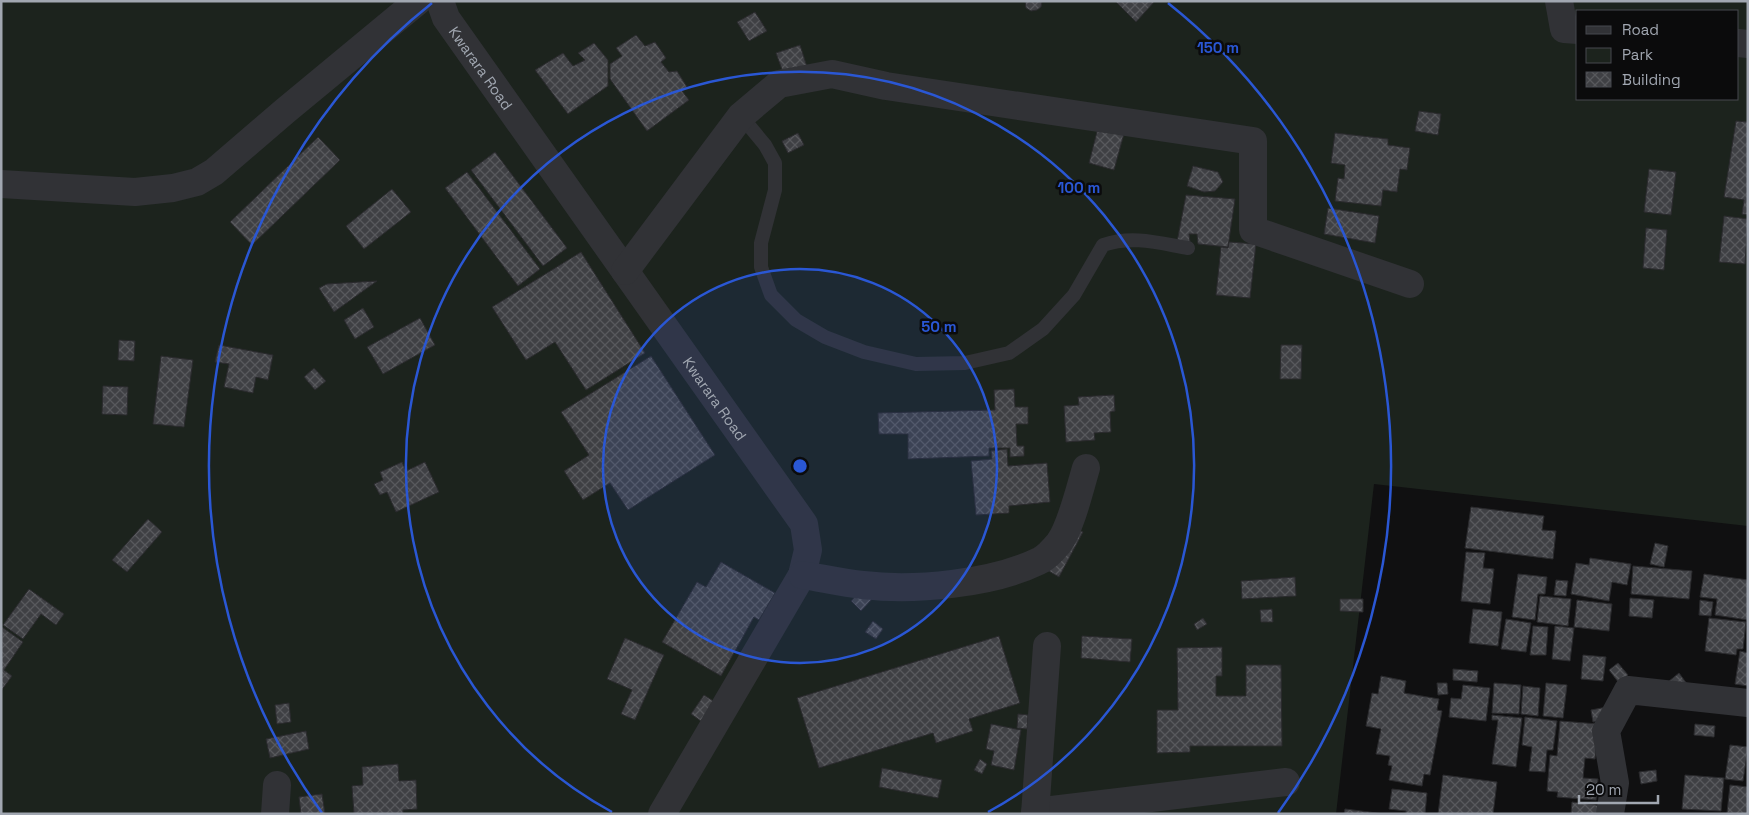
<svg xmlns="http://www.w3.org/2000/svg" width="1749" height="815" font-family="'Space Grotesk',sans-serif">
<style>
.green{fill:#1c231d;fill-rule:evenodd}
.building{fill:url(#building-cross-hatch);stroke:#2a2a2d}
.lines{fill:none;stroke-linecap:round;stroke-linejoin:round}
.lane{stroke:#313236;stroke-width:14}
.street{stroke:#313236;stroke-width:28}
.ring{fill:none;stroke:#2a57d4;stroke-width:2.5}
.labels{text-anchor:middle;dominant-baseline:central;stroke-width:5;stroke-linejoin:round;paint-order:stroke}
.street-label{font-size:15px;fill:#a1a7b1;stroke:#0b0b0c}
.centre{fill:#2a57d4;stroke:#0b0b0c;stroke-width:2.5}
.ring-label{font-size:15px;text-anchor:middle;font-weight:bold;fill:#2a57d4;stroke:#0b0b0c;stroke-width:5;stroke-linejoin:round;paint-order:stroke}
</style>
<defs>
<pattern id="building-cross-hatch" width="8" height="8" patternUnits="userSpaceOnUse" patternTransform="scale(1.25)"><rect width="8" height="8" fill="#3f4044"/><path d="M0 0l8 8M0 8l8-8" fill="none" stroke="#58595d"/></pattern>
</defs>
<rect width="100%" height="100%" fill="#101011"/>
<path class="green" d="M1,1h1747v525l-374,-42 -38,330h-1335zM1578,11h160v88h-160z"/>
<path class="building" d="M1025,1h17l-1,6 -4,3 -6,1 -5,-3z
M1115,1h40l-19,21z
M755,12l12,19 -18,10 -12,-19z
M636,35l9,11 10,-4 11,16 -5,4 8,10 8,-1 10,16 -5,4 7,9 -42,31 -37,-52v-15l12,-8 -6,-8z
M594,43l14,17v26l-40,28 -33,-44 28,-17 10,13 12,-6 -7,-7z
M800,45l8,25 -23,8 -9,-25z
M1419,111l22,3 -3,21 -23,-4z
M1736,121l12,1v93l-6,-1 2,-14 -20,-3z
M1099,124l26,6 -11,40 -25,-7z
M798,133l6,12 -16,8 -6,-12z
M1335,133l53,6v6l22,3 -3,22 -7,-1 -3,23 -14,-2 -2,16 -46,-5 3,-23 6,1 1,-14 -14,-2z
M318,137l22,23 -88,85 -22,-23z
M495,152l72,96 -24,18 -72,-96z
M1193,166l25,6 5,10 -8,9 -11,1 -17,-6z
M1649,169l27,3 -5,43 -27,-3z
M467,172l73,97 -22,17 -73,-98z
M392,189l19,23 -47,37 -18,-23z
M1186,195l49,4 -7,48 -30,-3 -1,-10h-8l1,8h-13z
M1328,208l51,8 -4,27 -51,-9z
M1724,216l24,3 -3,45 -26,-2z
M1646,228l21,2 -3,40 -21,-2z
M1229,242l27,2 -6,54 -34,-3 5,-48 7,1z
M581,252l64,101 -59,37 -31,-48 -29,18 -34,-53z
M377,281l-43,31 -15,-24 8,-4z
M363,308l11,19 -19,12 -11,-19z
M420,318l15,27 -52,29 -16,-27z
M119,340l16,1 -1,20 -16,-1z
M219,345l54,10 -5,25 -12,-3 -3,16 -29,-6 5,-23 -14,-2z
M1281,345h21l-1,34h-21z
M161,356l32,4 -9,67 -31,-3z
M651,356l64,99 -87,55 -18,-27 -27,17 -19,-29 25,-16 -28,-43z
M314,368l12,13 -11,9 -11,-13z
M103,386l25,1 -1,28 -25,-1z
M1014,389l1,18h13v17h-12l1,22h7v10l-14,1v-9h-21v8l-81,3v-25h-29l-1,-21 117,-3 -1,-20z
M1114,395l1,16 -5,1 1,20 -17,1 1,7 -29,2 -2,-36 15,-1 -1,-8z
M1007,449l1,17 39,-3 3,39 -41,4v7l-33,2 -5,-54 21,-2 -1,-8z
M402,462l4,9 19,-9 14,30 -43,20 -9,-20 -7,3 -6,-11 9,-4 -3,-8z
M1471,507l73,9 -2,14 14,1 -3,28 -88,-11z
M148,519l14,13 -35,40 -15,-12z
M1071,526l12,6 -24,45 -12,-7z
M1655,543l13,3 -4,21 -14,-3z
M1466,552l19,1 -2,15 11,1 -4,35 -29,-3z
M1590,558l41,6 -4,21 -15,-3 -3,19 -38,-7 5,-31 13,2z
M721,562l54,31 -16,27 -5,-3 -33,59 -59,-34 35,-60 9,5z
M1633,566l59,5 -3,28 -58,-5z
M1518,574l29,3 -2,17h-7l-3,26 -23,-3z
M1704,574l44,6v40l-33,-5 2,-16 -17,-2z
M1295,577l1,19 -54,3 -1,-18z
M1556,580l12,1 -2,15 -12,-1z
M863,588l10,10 -12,13 -10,-10z
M29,589l35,25 -8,11 -15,-11 -18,25 -20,-14z
M1540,596l31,3 -3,27 -31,-4z
M1630,598l24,2 -2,18 -23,-2z
M1340,599h23v13l-23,-1z
M1577,600l35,4 -3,27 -35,-4z
M1700,600l13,2 -2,14 -12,-1z
M1272,609l1,13h-12l-1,-12z
M1473,609l29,3 -4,34 -29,-3z
M1203,618l4,6 -10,6 -3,-6z
M1709,618l37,4 -3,27h-6l-1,6 -31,-4z
M1506,619l25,4 -5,29 -25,-3z
M873,621l10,8 -7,10 -11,-7z
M1533,626l15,1 -2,28h-16z
M1555,626l19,2 -4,33 -18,-2z
M2,627l21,15 -19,28 8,6 -11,15z
M999,636l21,67 -51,16 4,12 -37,12 -3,-10 -114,35 -22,-70z
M1082,636l50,3 -2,23 -49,-4z
M625,638l39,17 -29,65 -14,-6 11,-24 -25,-11z
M1222,647v29h-6v20h30v-31h35l1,81h-92v6l-33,1v-43h21l-1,-62z
M1740,651l8,2v33l-13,-2z
M1583,655l23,2 -3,24 -22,-2z
M1618,663l10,12 -9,8 -10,-13z
M1453,669l25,2 -1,11 -24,-2z
M1679,673l8,11 -19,-2z
M1381,676l25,5 -2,12 35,6 -2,11 5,1 -12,64 -6,-1 -2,12 -33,-6 3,-14 -4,-1 2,-9 -14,-2 5,-25 -15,-3 6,-33 6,1z
M1437,683h10l1,11 -10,1z
M1494,683l27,2 -2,29 -27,-1z
M1546,683l21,2 -4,33 -20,-2z
M1463,685l27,3 -4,33 -37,-4 2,-19 10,1z
M1523,686l17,2 -2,28 -17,-2z
M704,695l14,9 -13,20 -14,-10z
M289,703l2,19 -14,2 -2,-19z
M1607,707l2,12 -16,3 -2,-12z
M1018,714l10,1 -1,14 -10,-1z
M1492,715l30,3 -6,49 -24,-3 6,-44h-6z
M1525,717l32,4 -4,29h-6l-2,22 -16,-1 3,-24 -10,-2z
M1560,721l38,3 -3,35 -10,-1 -2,20 15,1 -2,21 -39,-3 1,-5 -11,-1 3,-36 7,1z
M991,724l30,6 -7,40 -23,-5 3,-14 -8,-2z
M1695,724l20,2 -1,11 -20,-2z
M306,731l3,18 -39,9 -4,-19z
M1730,745l18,2 -5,34 -18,-2z
M980,759l7,5 -5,10 -8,-4z
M398,764l1,17 17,-1 1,29 -14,1v4h-49l-2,-28 11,-1 -1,-18z
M882,768l60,12 -4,18 -59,-11z
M1656,770l1,11 -16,3 -2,-12z
M1443,775l54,7 -4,32h-55z
M1685,775l39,3 -3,33 -39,-2z
M1730,785l18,2v27l-21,-1z
M1392,789l35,4 -2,21h-19v-3l-17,-2z
M322,794l3,20h-24l-2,-17z
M1572,802l31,4v8h-32z
M1345,809l40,5h-41z"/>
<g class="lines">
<path class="lane" d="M741,116l24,29 10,18v27l-14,53v24l10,28 25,25 29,17 39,15 52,12 49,-1 44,-10 34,-24 31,-34 29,-50c29,-10 56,-2 85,3"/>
<g class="street">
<path id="s1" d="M440,1l6,17 358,506 4,26 -6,25 -140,239"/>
<path d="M1559,1l5,28 14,1"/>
<path d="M1738,43l10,1"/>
<path d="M1,184l134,8 38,-4 24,-6 17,-10 71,-61 133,-110"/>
<path d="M625,271l116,-155 38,-32 53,-10 54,12 367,55v89l157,54"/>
<path d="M802,575c20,3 40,8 61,10 51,6 129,-1 176,-24 7,-3 15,-12 20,-18 12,-16 21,-55 27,-75"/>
<path d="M1035,812l251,-30"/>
<path d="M275,814l2,-29"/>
<path d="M1035,814l12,-168"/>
<path d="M1610,814l5,-31 -9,-52 22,-41 120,13"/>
</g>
</g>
<circle cx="800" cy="466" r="197" fill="#2a57d4" fill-opacity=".12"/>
<g class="ring">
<circle cx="800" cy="466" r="197"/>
<path d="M612 812A394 394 0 1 1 988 812"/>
<path d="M322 813A591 591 0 0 1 432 3M1168 3A591 591 0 0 1 1278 813"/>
</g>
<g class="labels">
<g class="street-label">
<text stroke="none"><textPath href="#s1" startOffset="79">Kwarara Road</textPath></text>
<text stroke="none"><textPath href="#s1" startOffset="484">Kwarara Road</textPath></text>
</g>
</g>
<circle cx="800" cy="466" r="8" class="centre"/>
<g class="ring-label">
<text x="1218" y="53">150 m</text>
<text x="1079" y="193">100 m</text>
<text x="939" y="332">50 m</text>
</g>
<rect width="1749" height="815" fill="none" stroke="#a1a7b1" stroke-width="5"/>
<rect x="1576" y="10" width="162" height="90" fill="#0b0b0c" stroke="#47494e"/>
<rect x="1586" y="26" width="25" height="8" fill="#313236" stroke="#47494e"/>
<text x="1622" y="35" font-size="15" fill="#a1a7b1">Road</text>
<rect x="1586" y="48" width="25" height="15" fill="#1c231d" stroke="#47494e"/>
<text x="1622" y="60" font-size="15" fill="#a1a7b1">Park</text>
<rect x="1586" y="72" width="25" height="15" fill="url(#building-cross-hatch)" stroke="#47494e"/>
<text x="1622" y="85" font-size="15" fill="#a1a7b1">Building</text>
<path d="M1579 795v8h79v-8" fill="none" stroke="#a1a7b1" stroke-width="2.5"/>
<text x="1586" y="795" font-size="15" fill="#a1a7b1" stroke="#0b0b0c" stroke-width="4" paint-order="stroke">20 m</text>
</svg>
